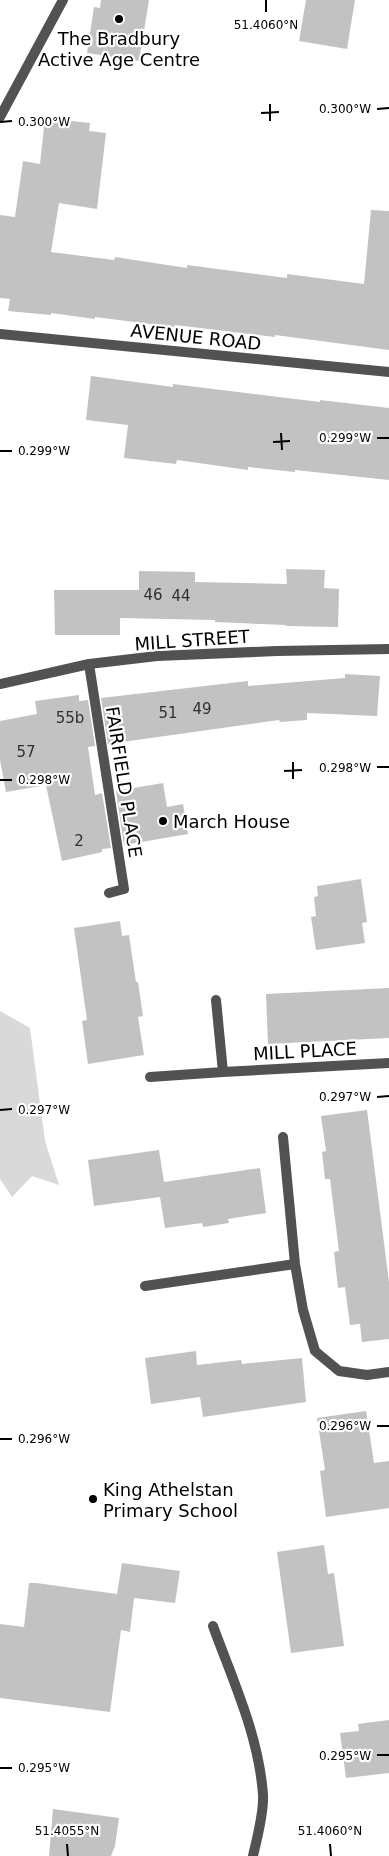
<svg xmlns="http://www.w3.org/2000/svg" width="389" height="1856" font-family="'DejaVu Sans',sans-serif">
<style>
.green{fill:#d9d9d9}
.building{fill:#c2c2c2}
.lines{fill:none;stroke-linecap:round;stroke-linejoin:round}
.lane{stroke:#525252;stroke-width:10}
.street{stroke:#525252;stroke-width:10}
.ticks{fill:none;stroke:#000;stroke-width:2}
.poi-dot{fill:#000;stroke:#fff;stroke-width:2}
.labels{text-anchor:middle;dominant-baseline:central;stroke-width:4.5;stroke-linejoin:round;paint-order:stroke}
.number-label{font-size:15px;fill:#303030}
.poi-label{font-size:18px;fill:#000;stroke:#fff;text-anchor:start}
.street-label{font-size:18px;fill:#000;stroke:#fff}
.ticks-label{font-size:12px;text-anchor:middle;fill:#000;stroke:#fff;stroke-width:4.5;stroke-linejoin:round;paint-order:stroke}
</style>
<rect width="100%" height="100%" fill="#fff"/>
<path class="green" d="M0,1011l30,17 15,113 14,44 -27,-9 -20,21 -12,-18z"/>
<path class="building" d="M101,0h48l-10,61 -52,-8 7,-46 6,1z
M306,0h49l-8,49 -48,-8z
M45,118l45,5 -1,8 17,2 -9,76 -38,-6 -8,49 63,8 1,-3 72,11v-3l100,13v-4l77,10 7,-74 18,1v139l-114,-15v2l-100,-12 -1,2 -79,-10v2l-44,-6v2l-43,-4 2,-12 -10,-1v-83l15,2 8,-56 17,3z
M91,376l82,11v-3l147,18v-2l69,8v72l-94,-10v2l-47,-5v3l-71,-10 -1,4 -52,-6 4,-33 -42,-5z
M286,569l39,1 -1,18 15,1 -1,38 -52,-1v-1l-71,-3v-2l-95,-2v17h-65l-1,-45h85v-19l56,1v10l92,2z
M345,674l35,2 -3,40 -70,-3v7l-27,2 -1,-2 -171,24 -7,-46 147,-17v5l97,-8z
M79,695v6l9,-1 7,46 -7,1 7,48 7,-2 9,55 -9,1v3l-40,9 -16,-76 -40,7 -6,-32v-39l37,-7 -2,-13z
M163,783l4,24 16,-3 5,30 -64,11 -8,-54z
M361,879l6,43 -5,1 3,20 -49,7 -5,-33 5,-1 -2,-19 4,-1 -1,-10z
M120,921l2,15 7,-1 7,47h2l5,34 -5,1 6,38 -56,9 -6,-43 5,-1 -13,-92z
M389,988v50l-121,6 -2,-50z
M367,1110l22,172v57l-27,3 -2,-18 -10,1 -5,-38 -7,1 -4,-36 5,-1 -9,-72h-5l-3,-27 4,-1 -5,-35z
M159,1150l5,32 96,-14 6,45 -38,6 1,4 -26,4 -1,-4 -37,5 -5,-31 -66,9 -6,-46z
M196,1351l1,14 44,-5 1,4 60,-6 4,44 -103,15 -3,-20 -49,7 -6,-46z
M366,1411l8,52 15,-2v47l-63,9 -6,-46 5,-1 -8,-52z
M324,1545l4,29 6,-1 10,73 -53,7 -14,-101z
M122,1563l58,8 -5,32 -41,-5 -4,34 -9,-2 -11,82 -110,-14v-74l24,3 5,-44h7l81,11z
M389,1720v53l-43,5 -6,-45 19,-2 -1,-7z
M53,1809l66,9 -4,28 -4,10h-62z"/>
<g class="lines">
<path class="lane" d="M213,1626c20,55 46,110 50,169 1,18 -6,43 -10,61"/>
<path class="street" d="M0,117l63,-117
M0,334l389,38
M89,664l35,225 -15,4
M0,684l89,-20 68,-8 120,-5 112,-2
M216,1000l7,72 166,-9
M150,1077l73,-5
M283,1137l12,127 8,46 12,41 24,20 28,4 22,-3
M145,1286l150,-22"/>
</g>
<path class="ticks" d="M266,0v12M270,104v17M377,109l12,-1M261,113l18,-1M0,122l12,-1M281,433l1,17M377,438h12M273,442l17,-1M0,451h12M293,762v17M377,767h12M284,771l18,-1M0,780h12M377,1097l12,-1M0,1110l12,-1M377,1426h12M0,1439h12M377,1755h12M0,1768h12M67,1844l1,12M330,1844l1,12"/>
<g class="poi-dot">
<circle cx="119" cy="19" r="5"/>
<circle cx="163" cy="821" r="5"/>
<circle cx="93" cy="1499" r="5"/>
</g>
<g class="labels">
<g class="number-label">
<text x="153" y="595">46</text>
<text x="181" y="596">44</text>
<text x="202" y="709">49</text>
<text x="168" y="713">51</text>
<text x="70" y="718">55b</text>
<text x="26" y="752">57</text>
<text x="79" y="841">2</text>
</g>
<g class="poi-label">
<text x="119" y="38" text-anchor="middle">The Bradbury<tspan x="119" dy="21">Active Age Centre</tspan></text>
<text x="173" y="821">March House</text>
<text x="103" y="1489">King Athelstan<tspan x="103" dy="21">Primary School</tspan></text>
</g>
<g class="street-label">
<text transform="translate(196 337) rotate(6)">AVENUE ROAD</text>
<text transform="translate(192 640) rotate(-4)">MILL STREET</text>
<text transform="translate(124 782) rotate(81)">FAIRFIELD PLACE</text>
<text transform="translate(305 1051) rotate(-3)">MILL PLACE</text>
</g>
</g>
<g class="ticks-label">
<text x="266" y="29">51.4060°N</text>
<text x="345" y="113">0.300°W</text>
<text x="44" y="126">0.300°W</text>
<text x="345" y="442">0.299°W</text>
<text x="44" y="455">0.299°W</text>
<text x="345" y="772">0.298°W</text>
<text x="44" y="784">0.298°W</text>
<text x="345" y="1101">0.297°W</text>
<text x="44" y="1114">0.297°W</text>
<text x="345" y="1430">0.296°W</text>
<text x="44" y="1443">0.296°W</text>
<text x="345" y="1760">0.295°W</text>
<text x="44" y="1772">0.295°W</text>
<text x="67" y="1835">51.4055°N</text>
<text x="330" y="1835">51.4060°N</text>
</g>
</svg>
